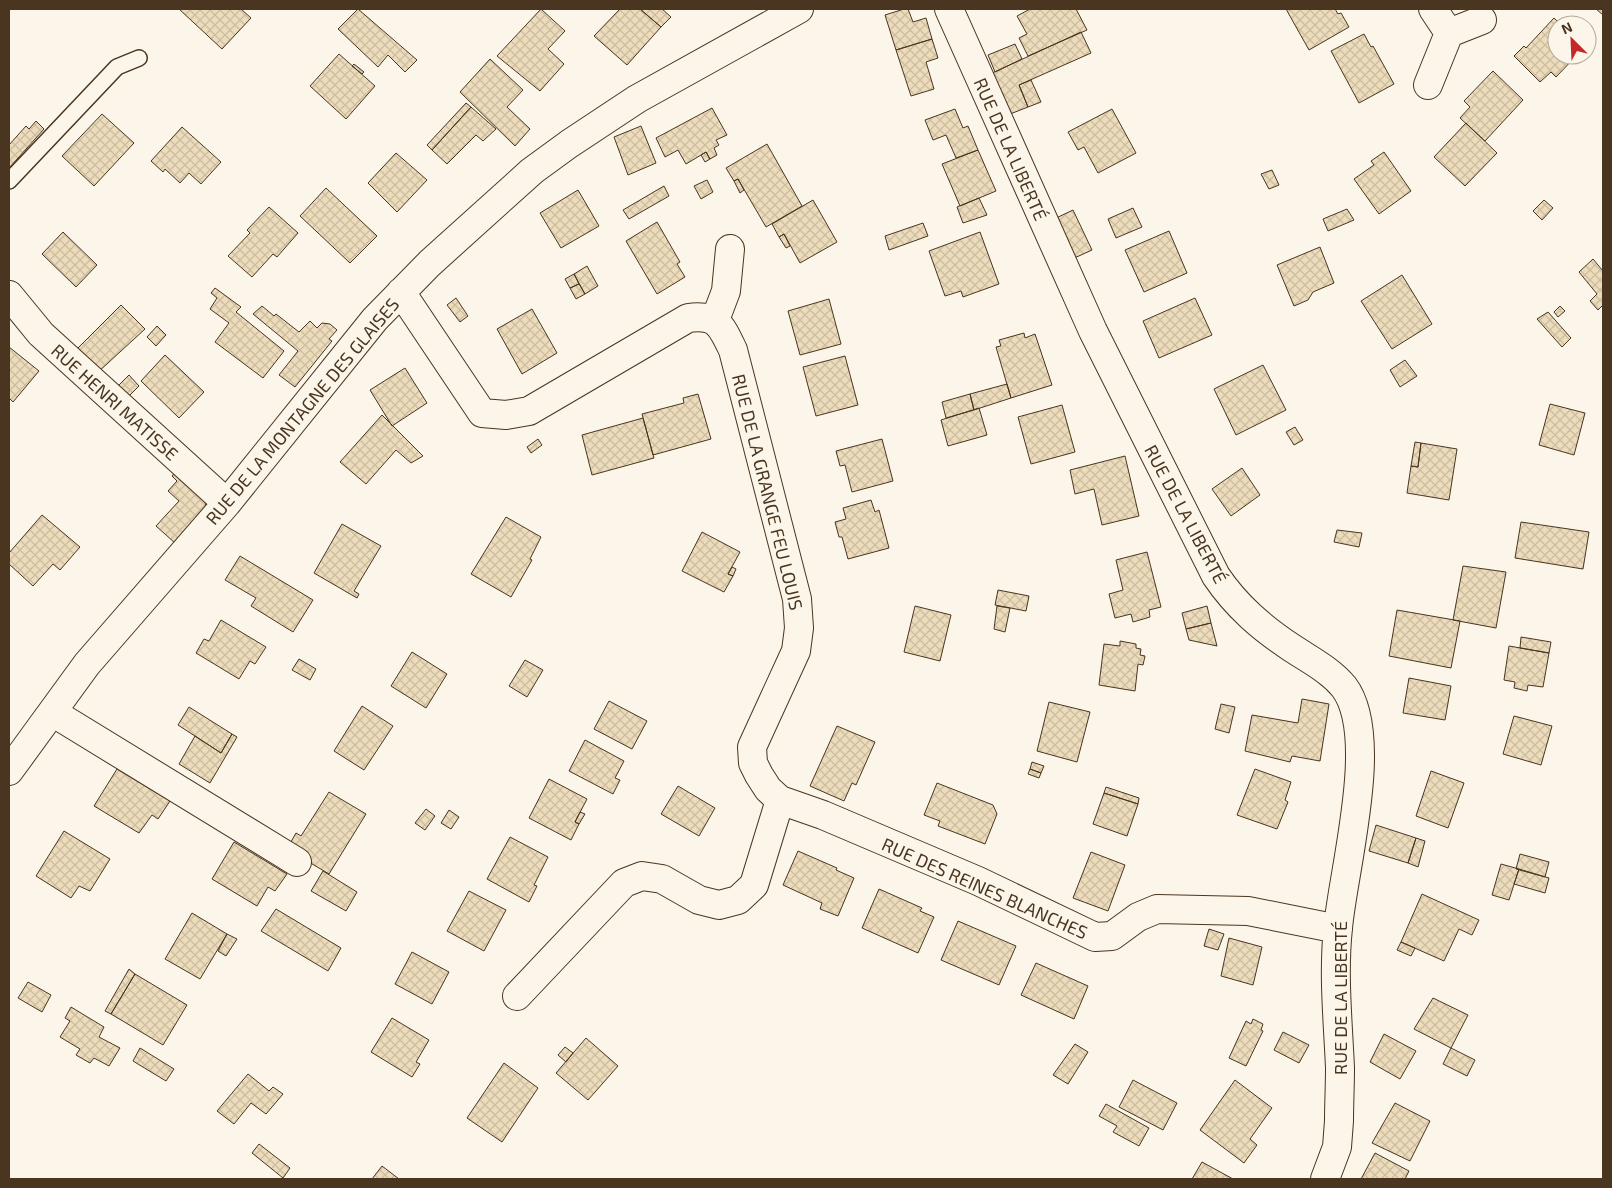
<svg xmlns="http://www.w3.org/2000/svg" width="1612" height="1188" font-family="'Exo 2',sans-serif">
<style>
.building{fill:url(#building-cross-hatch);stroke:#4a3520}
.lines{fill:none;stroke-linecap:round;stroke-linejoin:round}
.service-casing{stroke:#4a3520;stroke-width:18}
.minor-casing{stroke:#4a3520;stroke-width:30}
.service{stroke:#fbf6e9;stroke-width:15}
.minor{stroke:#fbf6e9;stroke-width:28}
.labels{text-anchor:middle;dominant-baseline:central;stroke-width:4;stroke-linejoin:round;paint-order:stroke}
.street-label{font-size:18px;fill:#4a3520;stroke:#fbf6e9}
</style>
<defs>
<pattern id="building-cross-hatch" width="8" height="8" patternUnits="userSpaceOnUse" patternTransform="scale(1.25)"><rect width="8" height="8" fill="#ecdcbc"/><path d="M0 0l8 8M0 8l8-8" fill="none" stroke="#ccbda1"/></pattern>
</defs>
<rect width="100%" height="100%" fill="#fbf6e9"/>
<path class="building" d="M179,9h62l10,9 -29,31z
M358,9l59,51 -12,12 -17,-17 -10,12 -40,-38z
M541,9l24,22 -17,18 16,15 -24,27 -43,-35z
M620,9h20l21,18 -34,38 -33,-29z
M640,9h22l9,8 -10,10z
M904,9h4l5,13 13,-4 6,21 -36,11 -11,-35z
M1030,9h46l11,21 -59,26 -9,-18 8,-4 -10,-18z
M1286,9h49l3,5 3,-1 8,14 -40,23z
M1596,9h7v6z
M1554,18l7,7h-4v30h20l-21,22 -5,-5 -11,10 -26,-26 10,-10 2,2z
M1081,32l10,21 -72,32 9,22 -23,9 -17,-41z
M1364,34l7,13 2,-1 21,38 -35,19 -28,-52z
M932,39l6,19 -12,4 8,27 -23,7 -15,-46z
M1015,44l7,15 -27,13 -7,-17z
M339,54l36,32 -29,33 -36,-33z
M490,59l33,31 -16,17 23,22 -15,17 -55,-54z
M354,64l10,8 -2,2 -10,-8z
M1493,71l30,29 -38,41 -25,-23 10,-11 -6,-6z
M1031,80l10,22 -13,5 -9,-22z
M466,103l5,4 -39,43 -5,-5z
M471,107l25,22 -13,12 -7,-6 -29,29 -15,-14z
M712,108l15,27 -11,5 3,5 -5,3 3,7 -7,4 -4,-7 -20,12 -8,-14 -13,7 -9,-19z
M955,109l8,19 5,-2 10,24 -22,8 -10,-23 -13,5 -8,-20z
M1112,109l24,44 -38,20 -14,-26 -6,3 -10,-18z
M102,114l32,29 -40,43 -32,-30z
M36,121l8,8 -35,39v-23l17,-19 3,3z
M1466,123l31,30 -32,33 -31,-29z
M641,126l15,37 -28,12 -14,-38z
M182,127l39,35 -20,22 -12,-11 -9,10 -15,-14 -2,3 -12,-11z
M767,144l35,62 -36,21 -28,-48 -4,2 -8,-13z
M978,150l18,41 -36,15 -18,-42z
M706,152l4,7 -5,3 -4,-7z
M1384,152l27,39 -32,23 -25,-35 20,-14 -3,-4z
M396,153l31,27 -30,32 -29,-29z
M1272,170l7,15 -10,4 -8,-15z
M738,179l6,11 -4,3 -6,-12z
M707,180l6,12 -12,7 -7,-13z
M664,186l5,10 -40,23 -6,-9z
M326,188l51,48 -27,27 -50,-47z
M578,190l21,36 -38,22 -21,-35z
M979,198l8,17 -24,8 -6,-16z
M813,200l24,42 -37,21 -16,-29 -5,3 -7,-13z
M1544,200l9,8 -11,12 -9,-9z
M269,207l29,26 -21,24 -4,-3 -21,23 -24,-21 22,-23 -3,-3z
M1133,208l9,19 -26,11 -8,-19z
M1347,209l7,11 -26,11 -5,-12z
M1073,210l19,40 -22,10 -18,-40z
M657,222l23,40 -3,2 8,13 -28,17 -31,-53z
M923,223l5,13 -39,14 -4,-14z
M1169,231l18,42 -43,19 -19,-42z
M63,232l34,33 -21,22 -34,-33z
M980,232l19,52 -36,13 -2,-6 -16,5 -16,-45z
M784,234l6,12 -4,2 -7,-11z
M1320,247l14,36 -21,9 -5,8 -14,6 -17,-41z
M1593,259l10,12v34l-5,5 -8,-9 7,-7 -18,-22z
M587,266l11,20 -13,8 -11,-20z
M574,274l5,10 -9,4 -5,-9z
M1402,275l30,49 -40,25 -31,-48z
M579,284l6,10 -9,5 -6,-11z
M215,288l26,19 -5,5 48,39 -21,27 -48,-36 14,-19 -19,-14 7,-11 -6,-5z
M456,298l12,18 -8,6 -13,-17z
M1195,298l17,37 -53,23 -16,-37z
M829,299l12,45 -41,11 -12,-44z
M121,305l24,24 -49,45 -23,-21z
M262,306l12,10 2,-2 23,18 11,-11 7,7 5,-5 8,1 7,6 -8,9 3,2 -37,46 -16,-12 19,-24 -45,-37z
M1560,306l5,5 -7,6 -4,-5z
M532,309l25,44 -35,21 -25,-45z
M1548,312l23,26 -9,9 -25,-28z
M157,326l9,9 -10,11 -9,-9z
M1024,333l1,5 10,-4 17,51 -41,13 -15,-51 5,-1 -2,-6z
M9,347l30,24 -26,31 -4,-4z
M165,355l39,37 -25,26 -38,-37z
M845,356l13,49 -42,11 -13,-49z
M1405,360l12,16 -17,11 -10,-17z
M1263,365l23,45 -50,25 -22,-46z
M405,368l22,35 -35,23 -22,-36z
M129,375l10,11 -14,14 -11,-10z
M1007,384l4,14 -37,12 -4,-16z
M698,394l13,45 -58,16 -11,-41 42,-11 -1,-5z
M970,394l4,16 -28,8 -4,-16z
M1550,404l35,9 -11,42 -35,-10z
M1062,405l13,47 -44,12 -13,-47z
M979,408l8,27 -39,11 -7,-26z
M382,415l41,41 -12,7 -15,-13 -30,34 -26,-22z
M643,418l11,40 -62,17 -10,-40z
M1295,427l8,13 -9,5 -8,-13z
M538,439l4,6 -11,8 -4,-6z
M882,439l11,42 -41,11 -7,-27 -5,1 -4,-15z
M1415,442l6,1 -3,24 -7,-1z
M1421,443l36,6 -8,51 -42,-7 4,-27 7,1z
M1125,456l14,60 -37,9 -8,-36 -19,5 -5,-24z
M1242,468l18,27 -29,21 -19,-27z
M177,470l27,25 2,12 -31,36 -19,-17 23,-25 -11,-10 9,-10 -5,-5z
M871,500l4,12 4,-2 10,38 -41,11 -6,-22h-3l-4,-15 11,-3 -3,-11z
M42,515l38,32 -20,23 -7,-6 -20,22 -24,-22v-11z
M506,517l35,20 -11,22 2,1 -21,37 -40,-23z
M1521,522l68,10 -6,37 -68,-11z
M342,524l39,22 -27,45 5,3 -2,4 -43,-25z
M1337,530l25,3 -3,14 -25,-5z
M702,532l38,20 -12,22 5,2 -9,16 -42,-21z
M1147,552l14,55 -12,3 1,7 -17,5 -2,-8 -16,4 -6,-24 14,-4 -7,-30z
M240,556l73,44 -20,32 -42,-26 5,-8 -31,-18z
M1463,566l43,6 -10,56 -43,-8z
M732,567l4,2 -3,7 -5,-2z
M998,590l31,6 -3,15 -31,-6z
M915,606l36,9 -11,46 -36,-9z
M997,606l13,2 -5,24 -11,-3z
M1207,606l4,17 -25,6 -4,-16z
M1397,610l63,11 -9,47 -62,-12z
M221,620l45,27 -11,17 -5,-3 -11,18 -43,-26 8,-14 5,2z
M1211,623l6,23 -28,-6 -3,-11z
M1521,637l30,5 -2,11 -29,-5z
M1120,641l16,3v4l5,1 -1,6 5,1 -2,9 -5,-1 -3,27 -36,-6 5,-41 16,2z
M1509,646l40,7 -6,34 -15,-2 -1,6 -13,-3 1,-6 -11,-2z
M412,652l35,22 -21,34 -35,-22z
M299,659l17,10 -6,11 -18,-10z
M525,660l18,10 -16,27 -18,-11z
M1409,678l42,8 -6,34 -42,-7z
M1302,699l27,5 -9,57 -28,-5 -2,6 -45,-11 7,-36 46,8z
M609,701l38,20 -15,28 -38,-20z
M1049,702l41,10 -13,50 -40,-11z
M1221,704l14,3 -6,26 -14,-4z
M362,706l31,20 -29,44 -30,-19z
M189,707l43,27 -11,19 -43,-28z
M1514,716l38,10 -11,39 -38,-11z
M837,726l38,16 -19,43 -4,-2 -8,18 -34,-15z
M232,734l5,3 -27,46 -31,-19 16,-28 26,17z
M585,740l39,21 -9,17 5,2 -7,14 -44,-23z
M1032,762l12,4 -3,7 -11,-4z
M117,769l53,32 -12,18 -6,-4 -13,18 -45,-27z
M1030,769l11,4 -2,5 -11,-4z
M1255,769l36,13 -6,18 3,2 -11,27 -40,-14z
M1431,771l33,12 -16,45 -32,-12z
M549,779l38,20 -12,23 4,2 -8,16 -42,-22z
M937,783l56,22 4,9 -12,30 -47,-18 2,-5 -16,-6z
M678,786l37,22 -16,28 -38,-22z
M1106,787l33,11 -1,6 -34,-11z
M329,792l37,22 -37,60 -42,-25 9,-16 5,3z
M1104,793l34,11 -11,32 -34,-12z
M426,809l9,7 -10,14 -10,-7z
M449,810l10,7 -8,12 -10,-6z
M580,812l5,2 -6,10 -4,-2z
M1376,825l40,13 -8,25 -39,-12z
M64,831l46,28 -20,32 -11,-5 -8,12 -35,-22z
M510,837l38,20 -14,28 3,1 -8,16 -42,-23z
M1416,838l9,3 -7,26 -10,-4z
M234,842l53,32 -12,17 -7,-4 -11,19 -45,-27z
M798,851l39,17 -1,2 18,8 -16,38 -18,-7 2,-6 -39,-18z
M1091,852l34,13 -17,46 -35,-13z
M1520,854l29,8 -4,15 -29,-8z
M1501,864l18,5 -10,31 -17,-5z
M1519,869l30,9 -4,15 -31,-9z
M323,871l34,21 -11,19 -35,-20z
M879,889l43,19 -2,3 14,6 -16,36 -56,-25z
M469,891l37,19 -22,41 -37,-20z
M1422,894l57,26 -7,15 -13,-6 -15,32 -43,-19z
M276,909l65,39 -13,23 -67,-40z
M192,913l35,21 -27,45 -35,-20z
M958,921l58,25 -17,39 -58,-25z
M1209,929l15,5 -6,16 -14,-4z
M227,934l10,5 -11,17 -8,-5z
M1229,938l33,9 -9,38 -32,-9z
M1401,942l14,6 -4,8 -14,-6z
M412,952l37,20 -17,32 -37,-20z
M1036,963l52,23 -14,33 -53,-24z
M129,969l6,5 -24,40 -6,-3z
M135,974l52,31 -24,40 -52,-31z
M28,982l23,13 -9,17 -24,-14z
M1433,998l35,17 -17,33 -37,-19z
M71,1007l33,20 -5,10 21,11 -11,18 -15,-8 -4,5 -14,-8 4,-6 -20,-12 10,-16 -5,-3z
M392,1018l37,22 -13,22 4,2 -8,13 -41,-25z
M1253,1019l10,5 -2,6 2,1 -17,35 -17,-8 17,-37 5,3z
M1283,1032l26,13 -10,18 -25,-13z
M1384,1034l32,17 -16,28 -30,-17z
M586,1038l32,28 -30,34 -32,-27z
M1075,1044l13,8 -20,32 -15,-9z
M565,1047l8,6 -7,9 -8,-7z
M140,1048l34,21 -8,12 -33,-20z
M1451,1048l24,12 -8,16 -24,-12z
M504,1063l34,25 -36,54 -35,-24z
M248,1074l21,17 4,-4 10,7 -17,20 -15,-11 -17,21 -17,-13z
M1133,1080l44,23 -14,27 -44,-23z
M1235,1080l37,28 -22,31 7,6 -13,18 -44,-33z
M1395,1103l35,18 -20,40 -38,-18z
M1106,1104l43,24 -10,18 -26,-14 4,-6 -18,-10z
M259,1144l31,24 -7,10 -31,-25z
M1375,1153l34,18 -4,8h-44z
M1202,1162l31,17h-41z
M382,1166l17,13h-27z"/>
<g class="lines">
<defs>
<path id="service" d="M9,181l108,-114 22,-9"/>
<path id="minor" d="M949,9l144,322 123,245c21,31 46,52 76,72 18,12 38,22 52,39 37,49 -1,183 -6,241 -5,46 0,94 2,140 0,18 -1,36 -1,53l-2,26 -12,32
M1449,33l33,-13
M1428,85l21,-52 -16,-24
M401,292l81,121 24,2 23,-4 159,-93c29,-4 33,7 45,32l64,249 2,29 -3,23 -44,96 1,16 6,12 9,14 12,11 43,15 155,66 117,56 17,-1 26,-19 19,-8 91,2 90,18
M9,295l32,39 186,169
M715,320l11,-29 4,-42
M52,712l245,150
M9,771l78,-107 140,-161 148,-184 55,-56 102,-92 37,-27 68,-45 162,-90
M517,996l107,-113 18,-7 20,3 37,21 20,5 19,-5 16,-15 26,-85"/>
</defs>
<use href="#service" class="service-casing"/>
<use href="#minor" class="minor-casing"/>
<use href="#service" class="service"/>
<use href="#minor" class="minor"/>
</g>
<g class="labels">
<g class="street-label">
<text transform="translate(1011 149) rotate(66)">RUE DE LA LIBERTÉ</text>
<text transform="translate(115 402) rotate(42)">RUE HENRI MATISSE</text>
<text transform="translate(302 411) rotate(-50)">RUE DE LA MONTAGNE DES GLAISES</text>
<text transform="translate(768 492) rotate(76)">RUE DE LA GRANGE FEU LOUIS</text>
<text transform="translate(1186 514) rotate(62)">RUE DE LA LIBERTÉ</text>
<text transform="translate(985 888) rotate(24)">RUE DES REINES BLANCHES</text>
<text transform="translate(1340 998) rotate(-90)">RUE DE LA LIBERTÉ</text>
</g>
</g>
<rect width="1612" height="1188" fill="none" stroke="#4a3520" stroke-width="20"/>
<g transform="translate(1572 40) rotate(336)"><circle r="24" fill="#fbf6e9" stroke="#b4a999"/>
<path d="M0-4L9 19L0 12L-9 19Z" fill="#c62828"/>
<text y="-8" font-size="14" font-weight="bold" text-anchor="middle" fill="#4a3520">N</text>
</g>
</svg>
